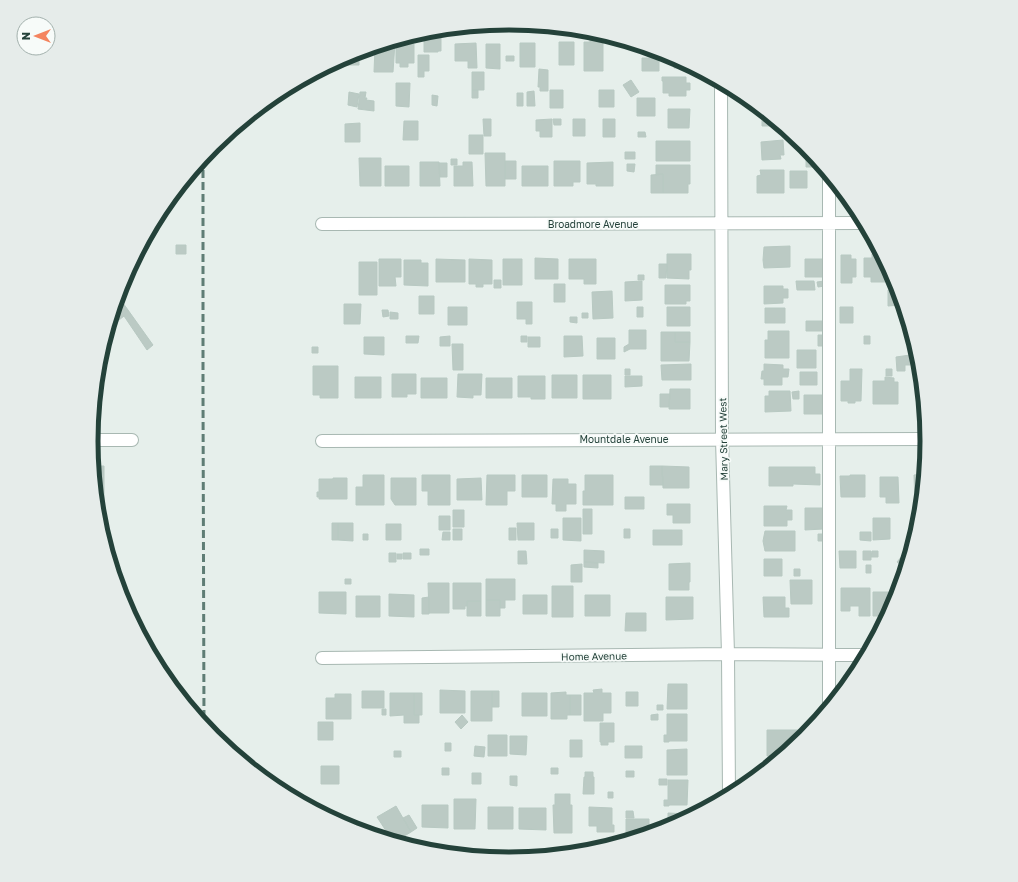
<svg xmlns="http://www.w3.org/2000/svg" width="1018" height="882" font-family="'Golos Text',sans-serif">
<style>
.building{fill:#bbcac4;stroke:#b8c9c2}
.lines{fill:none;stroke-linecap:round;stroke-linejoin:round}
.minor-casing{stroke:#a8b8b2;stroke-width:14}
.minor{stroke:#fff;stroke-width:12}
.rail{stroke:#5f7d75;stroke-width:3;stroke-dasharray:8 4;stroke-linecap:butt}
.labels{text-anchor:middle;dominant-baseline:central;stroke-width:3.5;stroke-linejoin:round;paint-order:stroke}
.street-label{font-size:10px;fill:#24423a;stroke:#f7fbf9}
.rim{fill:none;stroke:#24423a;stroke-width:5}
</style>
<rect width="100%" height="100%" fill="#e6efeb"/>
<path class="building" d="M439,30v8h2v13h-3v1h-14v-20z
M401,39h8v5h5v19h-6v4h-8v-4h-4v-20h5z
M590,40h6v2h7v29h-19v-29h6z
M392,42h3l-2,30h-19l1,-25z
M559,42h15v23h-15z
M476,43l1,25h-9v-7h-13v-17z
M520,43h15v24h-15z
M486,44h14v25l-14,-1z
M359,52v13h-19v-5l9,-5z
M418,55h11v16h-5v6h-6z
M506,56h8v5h-8z
M642,58h17v13h-17z
M674,58l18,9 -18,1z
M539,69l9,1v21h-8v-4h-2z
M472,72h12v18h-12z
M662,77h24v6h4v7h-4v6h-17v-3h-6v-12h-1z
M631,80l8,12 -8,5 -8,-12z
M396,83h14l-1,24 -13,-1z
M472,90h6v8h-6z
M550,90h13v18h-13z
M599,90h15v17h-15z
M534,91l1,15h-8v-14z
M349,92l10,2 -2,13 -9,-2z
M360,92h6l-1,6h2l-1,2 8,1v10l-16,-2z
M517,93h6v13h-6z
M432,95l6,1 -1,10 -5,-1z
M637,98h18v18h-18z
M668,109h22l-1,19h-21z
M762,111l19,15h-19z
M483,119h8v17h-7z
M552,119v18h-12v-6h-4v-11z
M553,119h8v6h-7z
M573,119h12v17h-12z
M603,119h12v18h-12z
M404,121h14v19h-15z
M360,123v19h-15v-18z
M638,132h7l1,5h-8z
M469,135h14v19h-14z
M783,140l1,15h-4l1,4 -19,1 -1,-18z
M656,141h34v20h-34z
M806,151h3l12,16h-15z
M625,152h10v7h-10z
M485,153h20v33h-19z
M359,158h22v28h-21z
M451,159h6v6h-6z
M505,161h11v18h-11z
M554,161h26v21h-7v4h-19z
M420,162h19l1,24h-20z
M463,162h9l1,24h-19v-20h9z
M613,162v24h-17v-2h-9v-21z
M439,163h8v14h-7z
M627,164h8l-1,8 -7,-1z
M656,165h34v19h-2v9h-25v-19l-7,1z
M385,166h24v20h-24z
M522,166h26v20h-26z
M760,170h24v23h-27v-17l4,-1z
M790,171h17v17h-17z
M663,174v19h-12v-18z
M176,245h10v9h-10z
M790,246v21l-26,1 -1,-8 1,-13z
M667,254h24v16h-2v9l-22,-1z
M872,254h6v4h5l2,5v19h-14v-5h-7v-19h8z
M841,255h10v4h5v18h-4v6h-11z
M535,258l23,1v20h-23z
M379,259h22v18h-6l1,9h-17z
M436,259l29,1v22h-29z
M469,259l23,1v24h-9v3h-7v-3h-7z
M503,259h19v26h-19z
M569,259h27v25h-12v-5h-15z
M805,259h18v18h-18z
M404,260h17v3h7v23l-24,-1z
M359,262h18v33h-18z
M659,264h8l-1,14h-7z
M638,275h6v5h-6z
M494,280h7v8h-7z
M642,281v19l-17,1v-19z
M796,281h18l1,9h-18z
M824,281l1,5 -7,1 -1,-5z
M554,284h11v18h-11z
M665,285h25v16h-4v3h-21z
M764,286h19v3h5v9h-5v5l-19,1z
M888,290h10l2,15 -12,1z
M612,291l1,27 -20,1 -1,-27z
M118,296l35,49 -6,5 -23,-34 -5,4 -6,-8z
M419,296h15v18h-15z
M517,302h15v22h-6v-5h-9z
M344,304h17l-1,20h-16z
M448,307h19v18h-19z
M637,307h6v10h-6z
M667,307h23v19h-23z
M840,307h13v16h-13z
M765,308h20v15h-20z
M382,310h6l1,6 -6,1z
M390,312l8,1v6h-8z
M582,313h6v5h-6z
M570,317h7v6l-7,-1z
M806,321h16v10h-16z
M629,330h17v19h-16l-6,3v-5l5,-3z
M768,331h21v27h-24v-18h3z
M661,332h14v10h15l-1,19h-28z
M675,332h15v10h-15z
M818,335h4l1,11h-5z
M406,336h13l-1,7h-12z
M450,336v10h-10v-9z
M521,336h6v6h-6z
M564,336h18l1,20 -19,1z
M864,336h6v8h-6z
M364,337h20v18l-20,-1z
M528,337h12v10h-12z
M597,338h18v21h-18z
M452,344h11v26h-10z
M312,347h6v6h-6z
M797,350h19v18h-19z
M910,355l2,10h-7v6h-8l-1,-14z
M691,364v16h-29l-1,-15z
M764,364l19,1v4h6l-1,8h-6v8h-18v-6h-3l1,-8h2z
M313,366h25v32h-18v-3h-7z
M625,369h5v6h-5z
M850,369h12l-1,32h-6v2h-7v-2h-7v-20h9z
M886,369h6v7h-6z
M800,372h17v13h-17z
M392,374h24v20h-9v3h-15z
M458,374h24l-1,21h-8v3l-16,-1z
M552,375h25v23h-25z
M583,375h28v24h-28z
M518,376h27v23h-14v-2h-13z
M625,376h17v10l-17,1z
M355,377h26v21h-26z
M885,377l9,1v4h4v22h-25v-23h12z
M421,378h26v20h-26z
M486,378h26v20h-26z
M670,389h20v20h-21z
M769,391h21l1,20 -26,1v-16h4z
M799,391v8h-6l-1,-7z
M660,394h10l-1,13h-9z
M804,395h18l1,19h-19z
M93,466h11v60h-4l-1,-4z
M650,466h12l1,19h-13z
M662,466l27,1v21h-26z
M769,467h46v7h5v11l-27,-1v2h-24z
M924,474l-3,29h-6l-1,-28z
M363,475h21v30h-28v-18h7z
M422,475h28v30h-22v-14h-6z
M487,475h28v16h-8v14h-21z
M522,475h25v22h-25z
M585,475h28v30h-30v-14h2z
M850,475h15v22h-24l-1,-21h10z
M880,477h18l1,26h-13v-6h-6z
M333,478h14v21h-28v-2h-2v-5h2v-13h14z
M391,478h25v27h-21l-4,-6z
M481,478l1,22h-25v-21z
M553,479h15v5h8v20h-10v7h-10v-7h-4z
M625,497h19v12h-19z
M667,504h23v19h-17v-8h-6z
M764,506h23l-1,4h6v10h-5v6h-23z
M805,508h18v21l-18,1z
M583,509h9v25h-9z
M453,510h11v17h-11z
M439,516h11v14h-11z
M563,518h18v23l-18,-1z
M873,518h17v21l-17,1z
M332,523h6v17h-6z
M338,523h15v18l-15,-1z
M517,523h17v17h-16z
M386,524h15v16h-15z
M509,528h7v12h-7z
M453,529h9v11h-9z
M551,529h7v9h-7z
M624,529h6v9h-6z
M653,530h29v15h-29z
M765,531h30v20h-30l-2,-10z
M443,532h7v8h-8z
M860,532h11v9l-11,-1z
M363,534h5v6h-5z
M818,534h5v7h-5z
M420,549h9v6h-9z
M584,550l20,1v12l-20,-1z
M907,550l3,2 -5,16 -8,-6z
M518,551h8l1,13h-9z
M839,551h17v17h-16z
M863,551h8v9h-8z
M872,551h6v6h-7z
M389,553h7v9h-7z
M403,553h8v6h-8z
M397,554h5v5h-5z
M764,559h18v17h-18z
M584,562l14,1v5l-14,-1z
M690,563v19h-1v8h-20v-26z
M582,564v18h-11v-17z
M866,565h5v8h-5z
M794,569h6v7h-6z
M345,579h6v5h-6z
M486,579h29v21h-10v8h-5v-8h-14z
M790,580h22v24h-21z
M428,583h21v30h-20z
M453,583h28v18h-14v5h-2v3h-12z
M552,586h21v31h-21z
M841,588h29v28h-11v-10h-9v5h-9z
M319,592h27v22l-27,-1z
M873,592h21v11l-7,13h-14z
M389,594l25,1v22l-25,-1z
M523,595h24v19h-24z
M585,595h25v21h-25z
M356,596h24v21h-24z
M429,597v17h-7v-16z
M666,597h27v22l-27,1z
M763,597h22v11h4v9h-25z
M486,600h14v16h-14z
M467,601h14v15h-14z
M626,613h20v18h-21z
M668,684h19v25h-20z
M602,689v4h9v20h-8v8h-19v-28h10l-1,-3z
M440,690l25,1v22h-25z
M362,691h22v17h-22z
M471,691h21v30h-21z
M492,691h7v16h-7z
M566,692v3h4v20h-3v4h-16v-26z
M626,692h12v14h-12z
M390,693h24v22h5v8h-15v-8l-14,1z
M414,693h8v22h-8z
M522,693h25v23h-25z
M335,694h16v25h-25v-21h9z
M570,695h11v20h-11z
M657,705h6v5h-6z
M382,709h4v6h-4z
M658,714v6h-7v-5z
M667,714h20v27h-18v1h-5v-7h3z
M462,715l6,7 -7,7 -6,-7z
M318,722h15v18h-15z
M600,723h14v19h-6v3h-7v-3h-1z
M767,730h33v10l-19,16h-14z
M488,735h19v21h-19z
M510,736h17l-1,19 -16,-1z
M570,740h12v17h-12z
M445,743h6v8h-6z
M475,746l10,1 -1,10 -10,-1z
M625,746h17v12h-17z
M687,749v26h-20v-25z
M394,751h7v6h-7z
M321,766h18v18h-18z
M442,768h7v7h-7z
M551,768h7v6h-7z
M626,771h8v6h-8z
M585,772h8v5h1v17h-11l1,-17h1z
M472,773h9v11h-9z
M510,776h7v10l-7,-1z
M659,779h8v6h-8z
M668,780h20l-1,25h-18v1h-5v-6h4z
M608,792h5v6h-5z
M555,794h15v11h2v28h-18l-1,-28h2z
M454,799h22l-1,30h-21z
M422,805h26v23l-26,-1z
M396,806l15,26 -15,9 -4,-1 -15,-23z
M488,807h25v22h-25z
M589,807l23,1v17h2v7h-17v-6h-8z
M519,808h27v22l-27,-1z
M626,811h7l1,7h-8z
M668,813l20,1 -1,3 -19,10z
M409,815l8,13 -6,4 -8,-14z
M626,819h23v14l-23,7z"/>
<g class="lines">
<defs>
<path id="minor" d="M721,83l1,356 6,215 1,141
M829,175v532
M322,224l542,-1
M91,440h41
M322,441l605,-2
M322,658l406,-4 138,1"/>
</defs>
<use href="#minor" class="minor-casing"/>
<use href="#minor" class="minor"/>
<path class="rail" d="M203,158v233l1,334"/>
</g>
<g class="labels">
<g class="street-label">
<text x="593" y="224">Broadmore Avenue</text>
<text x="624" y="439">Mountdale Avenue</text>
<text transform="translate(723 439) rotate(-91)">Mary Street West</text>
<text transform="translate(594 656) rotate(-1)">Home Avenue</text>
</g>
</g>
<path d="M0 0H1018V882H0ZM98 441a411 411 0 1 1 822 0a411 411 0 1 1-822 0Z" fill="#e6ecea" fill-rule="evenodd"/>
<path class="rim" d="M98 441a411 411 0 1 1 822 0a411 411 0 1 1-822 0Z"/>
<g transform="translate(36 36) rotate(270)"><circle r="19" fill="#f7fbf9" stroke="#a3b1ad"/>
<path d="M0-3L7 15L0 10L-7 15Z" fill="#f4845f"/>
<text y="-6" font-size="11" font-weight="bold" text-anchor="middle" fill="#24423a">N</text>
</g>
</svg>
